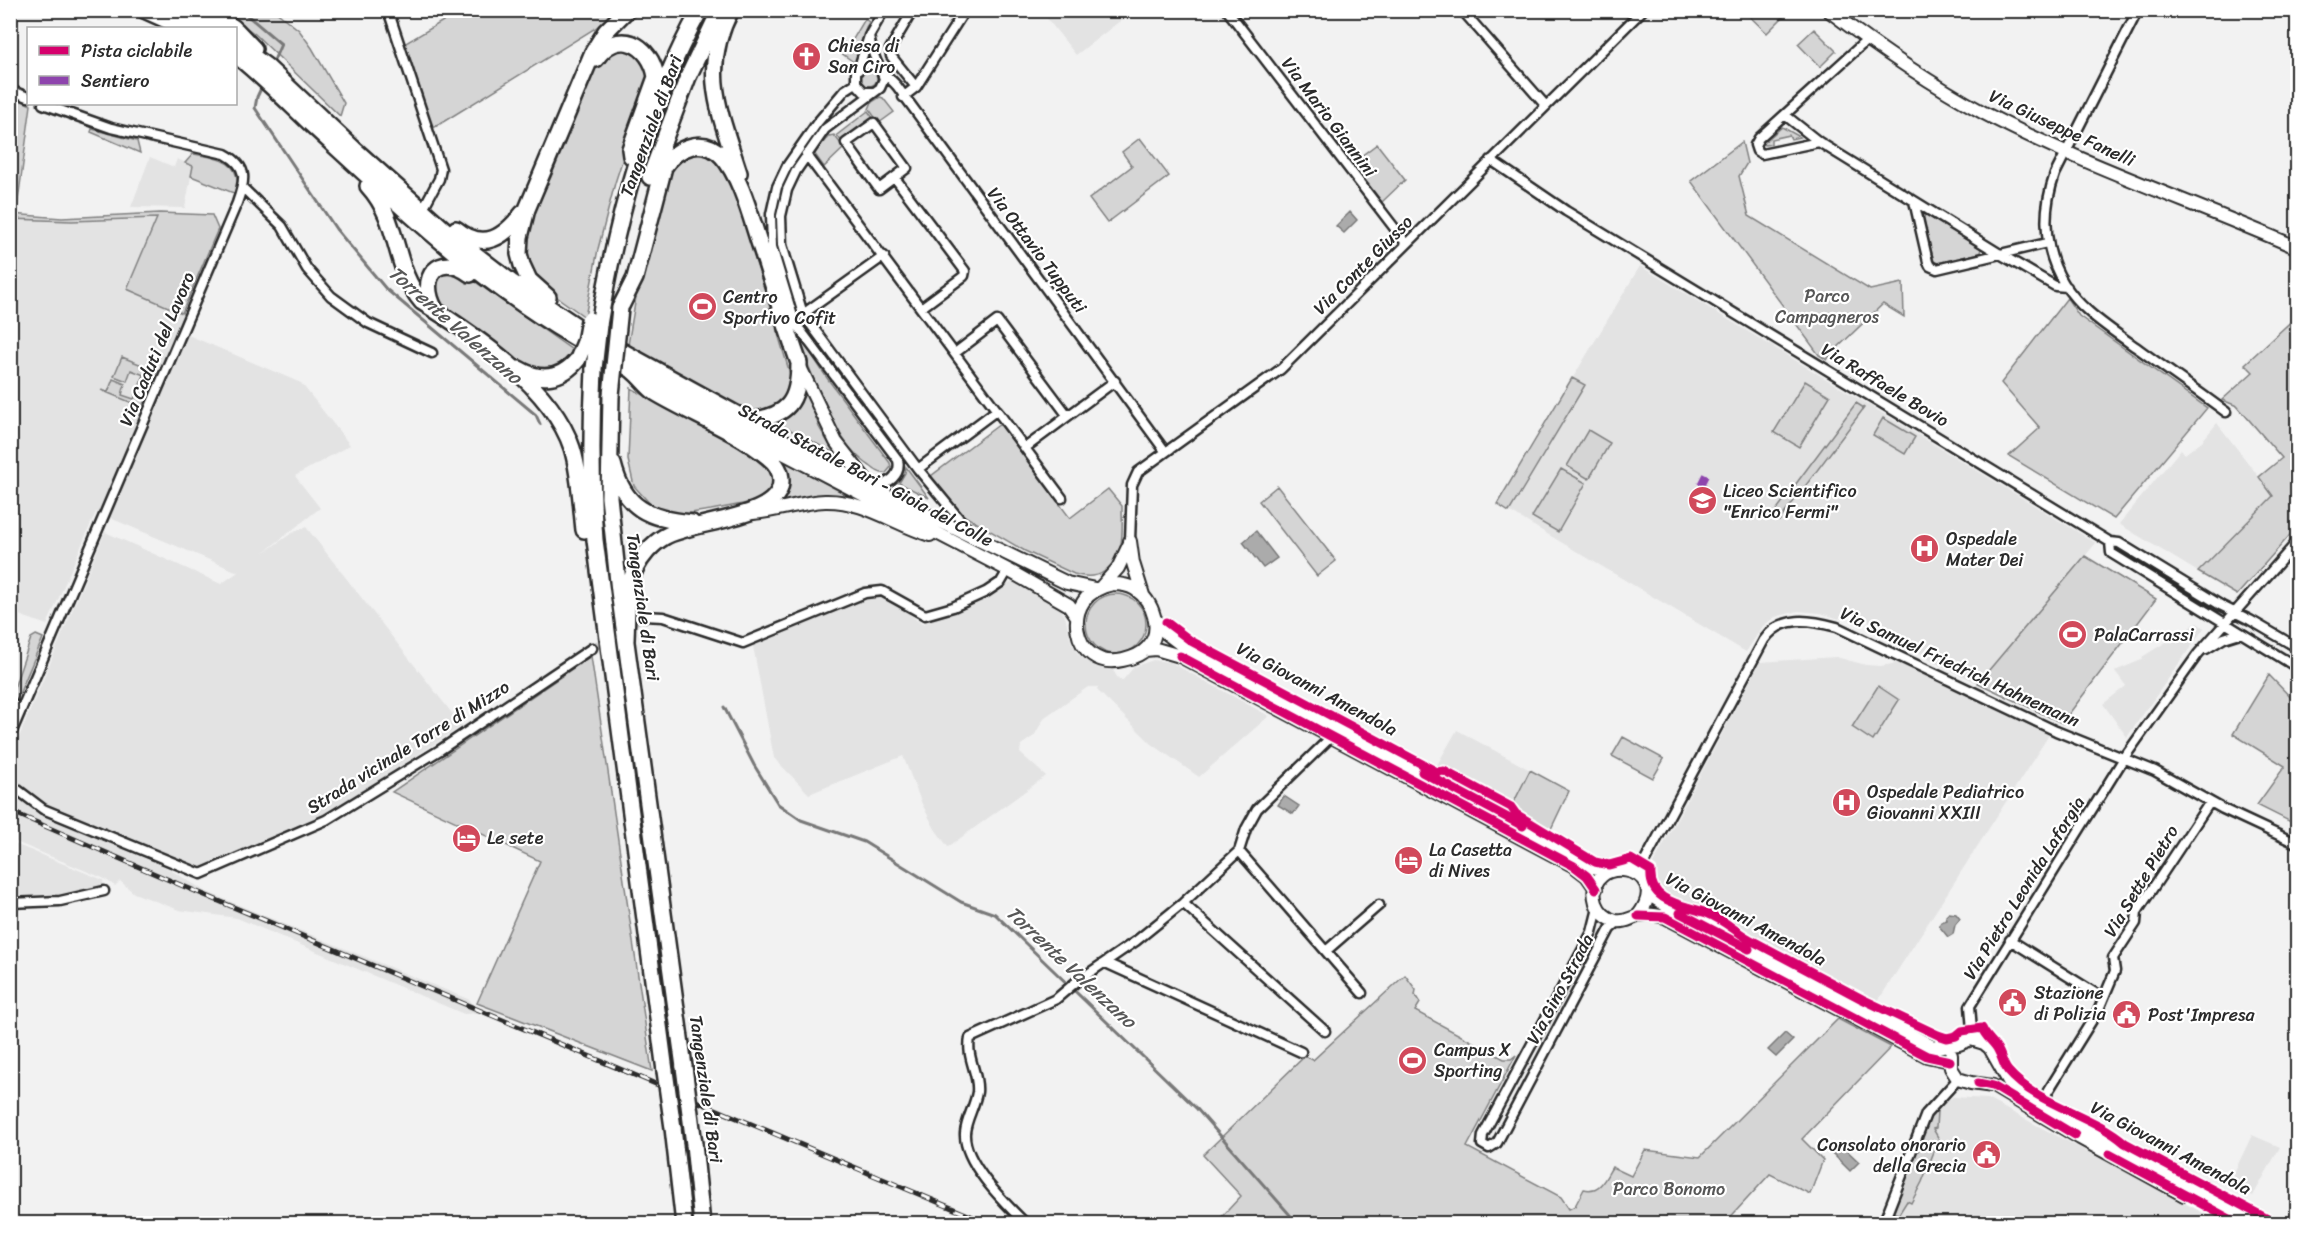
<svg xmlns="http://www.w3.org/2000/svg" width="2308" height="1234" font-family="Sriracha,sans-serif">
<style>
.built{fill:#e3e3e3}
.green{fill:#d5d5d5;stroke:#808080;stroke-width:1.5}
.water{fill:#ababab;stroke:#787878;stroke-width:1.5}
.lines{fill:none;stroke-linecap:round;stroke-linejoin:round}
.stream{stroke:#787878;stroke-width:3}
.street-tunnel{stroke:#cacaca;stroke-width:8;stroke-dasharray:8 4;stroke-linecap:butt}
.street-casing{stroke:#2b2b2b;stroke-width:13}
.secondary-casing{stroke:#2b2b2b;stroke-width:16}
.highway-casing{stroke:#2b2b2b;stroke-width:20}
.street{stroke:#fff;stroke-width:8}
.secondary{stroke:#fff;stroke-width:12}
.highway{stroke:#fff;stroke-width:15}
.rail-casing{stroke:#2b2b2b;stroke-width:5}
.rail{stroke:#fff;stroke-width:3;stroke-dasharray:9;stroke-linecap:butt}
.highway-bridge-casing{stroke:#2b2b2b;stroke-width:20;stroke-linecap:butt}
.highway-bridge{stroke:#fff;stroke-width:15}
.quiet{stroke:#8e44ad;stroke-width:8;stroke-dasharray:15 8;stroke-linecap:butt}
.cycleway-casing{stroke:#fff;stroke-width:13}
.cycleway{stroke:#d6006c;stroke-width:9}
.labels{text-anchor:middle;dominant-baseline:central;stroke-width:4.5;stroke-linejoin:round;paint-order:stroke}
.poi-label{font-size:18px;fill:#2b2b2b;stroke:#fff;text-anchor:start}
.street-label{font-size:18px;fill:#2b2b2b;stroke:#fff}
.park-label{font-size:18px;fill:#565656;stroke:#fff}
.water-label{font-size:20px;font-style:italic;fill:#585858;stroke:#fff}
</style>
<rect width="100%" height="100%" fill="#f2f2f2"/>
<filter id="ink" filterUnits="userSpaceOnUse"><feTurbulence type="fractalNoise" baseFrequency=".0167" numOctaves="2"/><feDisplacementMap in="SourceGraphic" scale="12" xChannelSelector="R" yChannelSelector="G"/><feConvolveMatrix kernelMatrix="1 2 1 2 8 2 1 2 1" color-interpolation-filters="sRGB"/></filter>
<g filter="url(#ink)">
<path class="built" d="M1041,11h92l-57,44z
M150,157l24,10 3,-8 16,7 -8,42 -54,-1z
M157,218l24,94 13,6 -6,17 113,48 49,62 -55,31 25,32 -57,45 29,-20 14,-6 156,199 -152,99 -109,47 -159,-67 -30,-30 -1,-19 94,-224 116,52 17,-12 -142,-60 -49,113 -36,-13v-393l61,2z
M1640,266l456,277 -118,140 -42,-20 -90,-57 -7,13 -18,-6 -23,-2 -23,6 -12,9 -17,26 -249,-148z
M2217,423l56,72 -75,77 -79,-48 62,-75 4,5 18,-14z
M1012,582l48,26 5,8 6,25 7,13 16,12 19,4 4,7 5,4 12,-14 19,-7 17,2 99,54 -70,61 -47,-33 -55,-54 1,-3h-10l-43,30 -11,19 -13,9 -1,8 26,23 -98,71 -13,-18 -13,-25 -19,-48 -94,38 -35,-36 -21,-112 121,-51 9,-1 39,30 67,-28z
M2197,623l7,5 -77,109 -24,-33 23,-18 -11,-15 29,-12 -2,-2z
M1836,657l30,8 15,1 17,-3 151,72 -173,269 -131,-70 -16,-12 -20,-10 -22,-5 -22,-11 -10,-7 -3,-7 1,-12 -2,-2 109,-206z
M1457,730l73,40 -18,36 -75,-41z
M11,792l27,21 129,55 40,24 263,108 9,13 -15,1 -227,-96 -58,-8 -45,-17 -14,-12 -5,5 -12,-8 -92,-38z
M10,842l93,38 1,8 -45,7 -48,1z
M1953,1097l34,2 235,124 -335,1 39,-102 9,-13z
M2252,1135l28,12 -27,49 -24,-13z"/>
<path class="green" d="M224,11h51l24,19 13,18 32,55 -4,13 -85,-82z
M460,11h158l-24,18 -164,101 -26,-86z
M1744,11h34l6,5 -17,17z
M865,19l4,3c-8,13 -6,28 -14,41l-18,-13 6,-8 6,4z
M1814,29l22,22 -16,16 -22,-23z
M634,48l17,23 -36,112 -17,66 -13,68 -45,-32 -15,-26 2,-32 24,-50 45,-111 14,-16z
M861 78a8 8 0 1 1 16 0a8 8 0 1 1-16 0Z
M11,96l20,9 -14,103 -6,-1z
M880,97l3,1 11,14 -15,11 -10,-14 3,-7z
M868,111l5,7 -32,23 -4,-6z
M1782,127l18,10 -9,2 -2,-4 -18,4v5l-7,1 -1,-2z
M92,129l45,12 3,12 -49,-21z
M834,135l10,13 -20,19 -10,-14 15,-17z
M1140,138l29,38 -62,47 -18,-24 43,-33 -10,-14z
M1742,142l5,21 -8,13 10,40 121,74 33,-7 1,34 -21,-13 -52,50 -4,6 -8,-5 -128,-174z
M1377,144l28,36 -23,22 -30,-39z
M698,150l20,9 16,30 57,188c-2,18 -13,37 -35,36 -13,-1 -27,-11 -38,-17 -31,-16 -61,-33 -90,-51l11,-66 32,-117z
M193,154c25,4 51,7 43,40l-45,-18 2,-10 -8,-3z
M160,213l52,2 6,14 -36,84 -55,-24 30,-71 -85,3 -62,-2 1,-5 51,4z
M1926,215l55,33 -1,5 -43,10 -3,-1 -11,-45z
M448,270l19,6 108,76 -4,8 -18,12 -29,-6 -83,-59 -10,-22 3,-5z
M2067,298l12,18 128,92 -93,111 -105,-63 31,-28 -39,-45z
M2297,316v211l-60,68 -39,-23 75,-76 -14,-19 23,-19 -45,-52 -15,-6 31,-28 -8,-8z
M793,326l34,52 63,85 1,4 -5,6c-6,1 -11,-3 -16,-7 -40,-26 -59,-98 -77,-140z
M122,357l35,14 -15,36 -41,-17 7,2 5,-13 12,5 -3,11 12,4 10,-24 -13,-5 -4,11 -13,-5z
M1572,378l13,7 -76,127 -12,-8z
M1805,381l25,15 -31,51 -25,-15z
M631,388l116,63 23,21 5,9 1,7 -18,13 -47,9 -34,5 -24,-8 -19,-21 -6,-26z
M806,391l13,36 15,26 -55,-29 16,-13z
M1856,403l8,5 -85,113 -7,-5z
M1883,418l32,19 -10,17 -32,-19z
M1000,424l70,94 38,-29 14,17c0,24 4,49 -17,65 -9,7 -21,6 -31,3l-49,-23 -62,-36 -11,-10 -21,-29z
M1588,430l22,13 -21,36 -22,-13z
M774,455l82,45 -76,5z
M906,467l23,31 -30,-15 6,-10z
M1561,469l25,14 -28,49 -26,-15z
M1277,486l59,75 -19,15 -58,-75z
M2085,556l71,43 -94,124 -84,-40z
M1086 624a30 30 0 1 1 60 0a30 30 0 1 1-60 0Z
M36,635l7,3 -26,61 -6,-2 20,-59z
M591,656l61,415 -175,-68 63,-142 -148,-69z
M2269,675l28,29v121l-40,-20 28,-39 -52,-32z
M1878,686l21,14 -26,41 -21,-14z
M1623,737l41,22 -11,19 -41,-22z
M1530,770l39,21 -19,40 -32,-18 -6,-7z
M1405,975l11,15 -1,5 5,8 -5,8 89,48h7l5,-4 -49,92 94,50 8,12 6,-3 9,-17c16,4 21,-10 28,-22l19,9 14,-26 55,7 138,-138 53,28 -89,92 21,21 -13,34 -40,-20 -45,49h-509l25,-27 -38,-41 102,-99 8,4z
M1935,1109l2,2 -1,17 -3,1 6,10 -17,43 -11,21 -4,-2 -8,13 -5,-1 -1,-3 35,-88z"/>
<path class="water" d="M1350,212l7,8 -13,13 -8,-7z
M1256,531l21,27 -14,10 -20,-26z
M1284,796l15,10 -6,8 -15,-9z
M1949,913l7,1 4,5 -5,6 -2,9 -5,3 -9,-11 2,-4 6,-2 -1,-4z
M1785,1033l8,7 -17,17 -8,-7z
M1840,1144l19,18 -9,9 -19,-19z"/>
<g class="lines">
<path class="stream" d="M241,10l40,34 -9,21
M263,84l-6,13 -2,11 81,121 50,60 150,126 4,9
M724,707l30,58 24,39 23,16 63,22 97,60 34,12 202,195 93,106 2,9"/>
<path class="street-tunnel" d="M592,648l52,-32"/>
<defs>
<path id="street" d="M388,10l53,159 -2,10 -13,24
M913,10l-23,39 1,7 25,31
M1227,10l179,233
M1462,10l84,96
M2138,10l-83,164c-18,51 -8,102 34,138 16,14 34,26 51,38 29,21 58,41 86,62
M869,36c2,11 5,23 11,32 4,6 12,12 17,18l268,365
M859,67l10,-31 15,-26
M856,83l-11,7 -28,33 -30,43 -10,21 -6,27 1,33 23,76 103,137c4,17 -11,23 -24,29
M10,90l18,7
M872,92h-8l-8,-9v-11l10,-8 9,1 6,5 3,9 -4,9 -55,41 -29,42 -9,19 -6,26 1,29 21,69 115,155 53,64
M903,97l13,-10 49,-77
M1785,115l34,27 181,112 55,32 12,1
M874,123l33,45 -28,21 -33,-46z
M1819,142l-57,12 -5,-3 -2,-6 4,-7 108,-98
M806,154l256,344
M1491,160l75,51 544,331 9,1 103,63 28,14 48,28
M895,178l70,93 -1,5 -43,32
M243,188l39,38 25,43 24,27 37,27 64,30
M1914,201l14,61 2,4 7,3 110,-26
M803,314l81,-58
M955,353l42,-32 71,95
M1025,448l90,-67
M918,469l79,-59
M1130,541l2,-56 6,-13 143,-103 362,-359
M2110,542l1,11 187,115
M644,616l19,1 80,26 122,-50 17,-2 43,24 28,-8 33,-15 15,-10 7,-12
M2206,649l18,-11 16,-5
M10,704l12,4
M10,736l227,-533c8,-23 12,-36 -12,-49l-114,-26 -68,-24
M10,784l33,25 158,65 125,-54 114,-70 152,-102
M1239,851l123,142
M1638,874l126,-234c18,-26 47,-20 73,-13l219,104 99,40 68,38 75,35
M10,903l50,-2 44,-10
M1183,903l142,128
M1598,908l-6,24 -109,203 -1,9 7,4 8,-5 113,-214 9,-8
M2010,940l93,58
M1326,951l53,-46
M1106,963l195,89
M1978,1040l-6,-10 -2,-24 154,-248 74,-104 100,-113
M2040,1104l59,-95 16,-38 -2,-13 23,-35 1,-11 73,-110
M1026,1224c-20,-20 -63,-61 -61,-91 1,-14 10,-27 12,-41 2,-19 -11,-33 -7,-54l86,-39 20,-17 60,-41 47,-38 56,-52 7,-22 11,-20 73,-71
M1883,1224l43,-110 32,-35"/>
<path id="secondary" d="M1828,10c50,38 101,73 156,103 101,53 209,89 314,135
M799,365l37,77 33,42
M642,376l143,78 223,116 61,35 7,10
M749,421l125,68 193,94 28,6
M751,513c25,-1 49,-11 74,-12 39,-1 69,23 105,34
M1130,541l3,22 10,32
M1113,584c7,0 15,1 22,5 18,12 29,42 12,59 -6,7 -15,10 -24,12 -51,12 -67,-66 -10,-76z
M1102,586l16,-18 11,-23
M1155,619l11,14 13,10 332,177 82,47 17,4
M1145,650l11,-1 24,7 394,210 13,10 9,13
M1648,894l19,12 266,141 26,-3 12,-5 13,4 6,5 21,37 14,10 230,129
M1638,916c40,-52 -57,-65 -42,-13 3,9 11,16 20,18 9,2 14,-3 22,-5 8,-3 19,-1 27,1l262,139 23,5
M1951,1055v13l7,11 13,4 22,3 87,52 104,57"/>
<path id="highway" d="M144,10l40,18
M190,10l25,18
M208,10l26,18
M731,10c-32,60 -11,103 8,163
M177,15l21,13
M236,30l18,19
M236,44l30,22 88,83 100,89 57,44 67,45 171,94c39,-5 50,-19 50,-58 -14,-39 -26,-79 -39,-118 -9,-27 -19,-68 -38,-89 -19,-20 -45,-9 -58,11l-29,111 -15,30
M237,56c26,21 50,45 74,68 83,76 165,156 263,213 19,11 39,21 58,33 9,7 15,17 24,23 37,22 79,37 112,64 8,6 13,14 13,24 0,39 -88,39 -117,56 -12,7 -23,20 -29,32 -9,21 -8,48 -9,71
M596,59c21,-32 55,-15 60,18l-26,72 1,7
M650,177l38,-100 32,-67
M368,186c33,36 24,81 54,116 53,33 130,85 150,146 8,26 9,55 12,82
M456,229c28,23 48,8 67,-16
M548,297l-19,-17 -7,-15 -3,-11 1,-17 7,-28 66,-157 13,-21 21,-21
M435,309c-18,-32 4,-58 35,-35
M599,325c18,-109 47,-218 101,-315
M519,369c22,13 43,10 59,-10
M594,369c-3,58 -3,114 1,171l70,531
M611,395l-2,102 10,94 65,476
M613,464c11,45 37,55 79,59
M673,1128l11,96
M694,1144l8,80"/>
</defs>
<use href="#street" class="street-casing"/>
<use href="#secondary" class="secondary-casing"/>
<use href="#highway" class="highway-casing"/>
<use href="#street" class="street"/>
<use href="#secondary" class="secondary"/>
<use href="#highway" class="highway"/>
<defs>
<path id="rail" d="M10,811l173,75 807,338"/>
</defs>
<use href="#rail" class="rail-casing"/>
<use href="#rail" class="rail"/>
<defs>
<path id="highway-bridge" d="M578,359l7,-17 4,-22
M594,369l5,-44
M611,395l9,-87
M684,1067l10,77
M665,1071l8,57"/>
</defs>
<use href="#highway-bridge" class="highway-bridge-casing"/>
<use href="#highway-bridge" class="highway-bridge"/>
<path class="quiet" d="M1701,485l5,-10"/>
<defs>
<path id="cycleway" d="M1166,622l25,19 246,131 7,-1 67,36 5,7 79,48 14,3 22,-6 20,12c-3,33 36,34 58,43 15,6 26,17 40,25l113,60 76,36 9,3 9,-2 6,-5 20,-3c4,10 12,14 16,22 4,7 5,15 10,21 29,34 84,43 117,72l152,81
M1180,656l394,210 13,10 9,13
M1422,772l101,54
M1680,913l69,36
M1638,916l27,1 262,139 23,5
M1978,1083l15,3 82,49
M2109,1154l130,70"/>
</defs>
<use href="#cycleway" class="cycleway-casing"/>
<use href="#cycleway" class="cycleway"/>
</g>
</g>
<defs>
<symbol id="church-disc" viewBox="-11 -11 22 22"><circle r="9.5" fill="#d1495b" stroke="#fff"/><path d="M-1.2-6h2.4v3.5h3.3v2.4h-3.3V6h-2.4V-.1h-3.3v-2.4h3.3Z" fill="#fff"/></symbol>
<symbol id="stadium-disc" viewBox="-11 -11 22 22"><circle r="9.5" fill="#d1495b" stroke="#fff"/><path d="M0-5a6.5 5 0 1 0 0 10a6.5 5 0 1 0 0-10ZM-3.5-1.8h7v3.6h-7Z" fill="#fff"/></symbol>
<symbol id="school-disc" viewBox="-11 -11 22 22"><circle r="9.5" fill="#d1495b" stroke="#fff"/><path d="M0-5L7-2L0 1L-7-2ZM-4 1L0 2.5L4 1V4Q0 6-4 4Z" fill="#fff"/></symbol>
<symbol id="hospital-disc" viewBox="-11 -11 22 22"><circle r="9.5" fill="#d1495b" stroke="#fff"/><path d="M-5-5h3v3.5h4V-5h3V5h-3V1.5h-4V5h-3Z" fill="#fff"/></symbol>
<symbol id="hotel-disc" viewBox="-11 -11 22 22"><circle r="9.5" fill="#d1495b" stroke="#fff"/><path d="M-6-4.5h1.5V1H6V5H4.5V3h-9V5H-6ZM-4 0a1.8 1.8 0 1 1 3.6 0ZM.5 0V-2.5h3Q6-2.5 6 0Z" fill="#fff"/></symbol>
<symbol id="civic-disc" viewBox="-11 -11 22 22"><circle r="9.5" fill="#d1495b" stroke="#fff"/><path d="M-.6-6.5H3V-4.5H.6V-3L4-1V1h2V6H-6V1h2V-1L-.6-3ZM-1.2 2.5V6h2.4V2.5Z" fill="#fff"/></symbol>
</defs>
<g fill-rule="evenodd">
<use href="#church-disc" x="790" y="40" width="33" height="33"/>
<use href="#stadium-disc" x="686" y="290" width="33" height="33"/>
<use href="#school-disc" x="1686" y="484" width="33" height="33"/>
<use href="#hospital-disc" x="1908" y="532" width="33" height="33"/>
<use href="#stadium-disc" x="2056" y="618" width="33" height="33"/>
<use href="#hospital-disc" x="1830" y="786" width="33" height="33"/>
<use href="#hotel-disc" x="450" y="822" width="33" height="33"/>
<use href="#hotel-disc" x="1392" y="844" width="33" height="33"/>
<use href="#civic-disc" x="1996" y="986" width="33" height="33"/>
<use href="#civic-disc" x="2110" y="998" width="33" height="33"/>
<use href="#stadium-disc" x="1396" y="1044" width="33" height="33"/>
<use href="#civic-disc" x="1970" y="1138" width="33" height="33"/>
</g>
<g class="labels">
<g class="poi-label">
<text x="828" y="46">Chiesa di<tspan x="828" dy="21">San Ciro</tspan></text>
<text x="723" y="297">Centro<tspan x="723" dy="21">Sportivo Cofit</tspan></text>
<text x="1723" y="491">Liceo Scientifico<tspan x="1723" dy="21">"Enrico Fermi"</tspan></text>
<text x="1946" y="539">Ospedale<tspan x="1946" dy="21">Mater Dei</tspan></text>
<text x="2094" y="635">PalaCarrassi</text>
<text x="1867" y="792">Ospedale Pediatrico<tspan x="1867" dy="21">Giovanni XXIII</tspan></text>
<text x="487" y="838">Le sete</text>
<text x="1429" y="850">La Casetta<tspan x="1429" dy="21">di Nives</tspan></text>
<text x="2034" y="993">Stazione<tspan x="2034" dy="21">di Polizia</tspan></text>
<text x="2148" y="1015">Post'Impresa</text>
<text x="1434" y="1050">Campus X<tspan x="1434" dy="21">Sporting</tspan></text>
<text x="1966" y="1145" text-anchor="end">Consolato onorario<tspan x="1966" dy="21">della Grecia</tspan></text>
</g>
<g class="street-label">
<text transform="translate(1329 117) rotate(53)">Via Mario Giannini</text>
<text transform="translate(651 126) rotate(-70)">Tangenziale di Bari</text>
<text transform="translate(2062 128) rotate(25)">Via Giuseppe Fanelli</text>
<text transform="translate(1037 250) rotate(53)">Via Ottavio Tupputi</text>
<text transform="translate(1363 265) rotate(-45)">Via Conte Giusso</text>
<text transform="translate(157 349) rotate(-67)">Via Caduti del Lavoro</text>
<text transform="translate(1885 385) rotate(31)">Via Raffaele Bovio</text>
<text transform="translate(866 475) rotate(28)">Strada Statale Bari - Gioia del Colle</text>
<text transform="translate(643 607) rotate(82)">Tangenziale di Bari</text>
<text transform="translate(1960 667) rotate(25)">Via Samuel Friedrich Hahnemann</text>
<text transform="translate(1317 689) rotate(28)">Via Giovanni Amendola</text>
<text transform="translate(408 747) rotate(-32)">Strada vicinale Torre di Mizzo</text>
<text transform="translate(2141 881) rotate(-59)">Via Sette Pietro</text>
<text transform="translate(2024 888) rotate(-58)">Via Pietro Leonida Laforgia</text>
<text transform="translate(1746 919) rotate(28)">Via Giovanni Amendola</text>
<text transform="translate(1560 989) rotate(-62)">Via Gino Strada</text>
<text transform="translate(706 1089) rotate(82)">Tangenziale di Bari</text>
<text transform="translate(2171 1148) rotate(28)">Via Giovanni Amendola</text>
</g>
<g class="park-label">
<text x="1827" y="296">Parco<tspan x="1827" dy="21">Campagneros</tspan></text>
<text x="1669" y="1189">Parco Bonomo</text>
</g>
<g class="water-label">
<text transform="translate(455 325) rotate(41)">Torrente Valenzano</text>
<text transform="translate(1071 967) rotate(43)">Torrente Valenzano</text>
</g>
</g>
<rect width="2308" height="1234" fill="none" stroke="#fff" stroke-width="36"/>
<rect x="18" y="18" width="2272" height="1198" fill="none" stroke="#2b2b2b" stroke-width="2" filter="url(#ink)"/>
<rect x="27" y="27" width="210" height="78" fill="#ffffff" stroke="#aaaaaa" stroke-width="1.5"/>
<rect x="39" y="46" width="30" height="9" fill="#d6006c" stroke="#aaaaaa" stroke-width="1.5"/>
<text x="81" y="57" font-size="18" fill="#2b2b2b">Pista ciclabile</text>
<rect x="39" y="76" width="30" height="9" fill="#8e44ad" stroke="#aaaaaa" stroke-width="1.5"/>
<text x="81" y="87" font-size="18" fill="#2b2b2b">Sentiero</text>
</svg>
